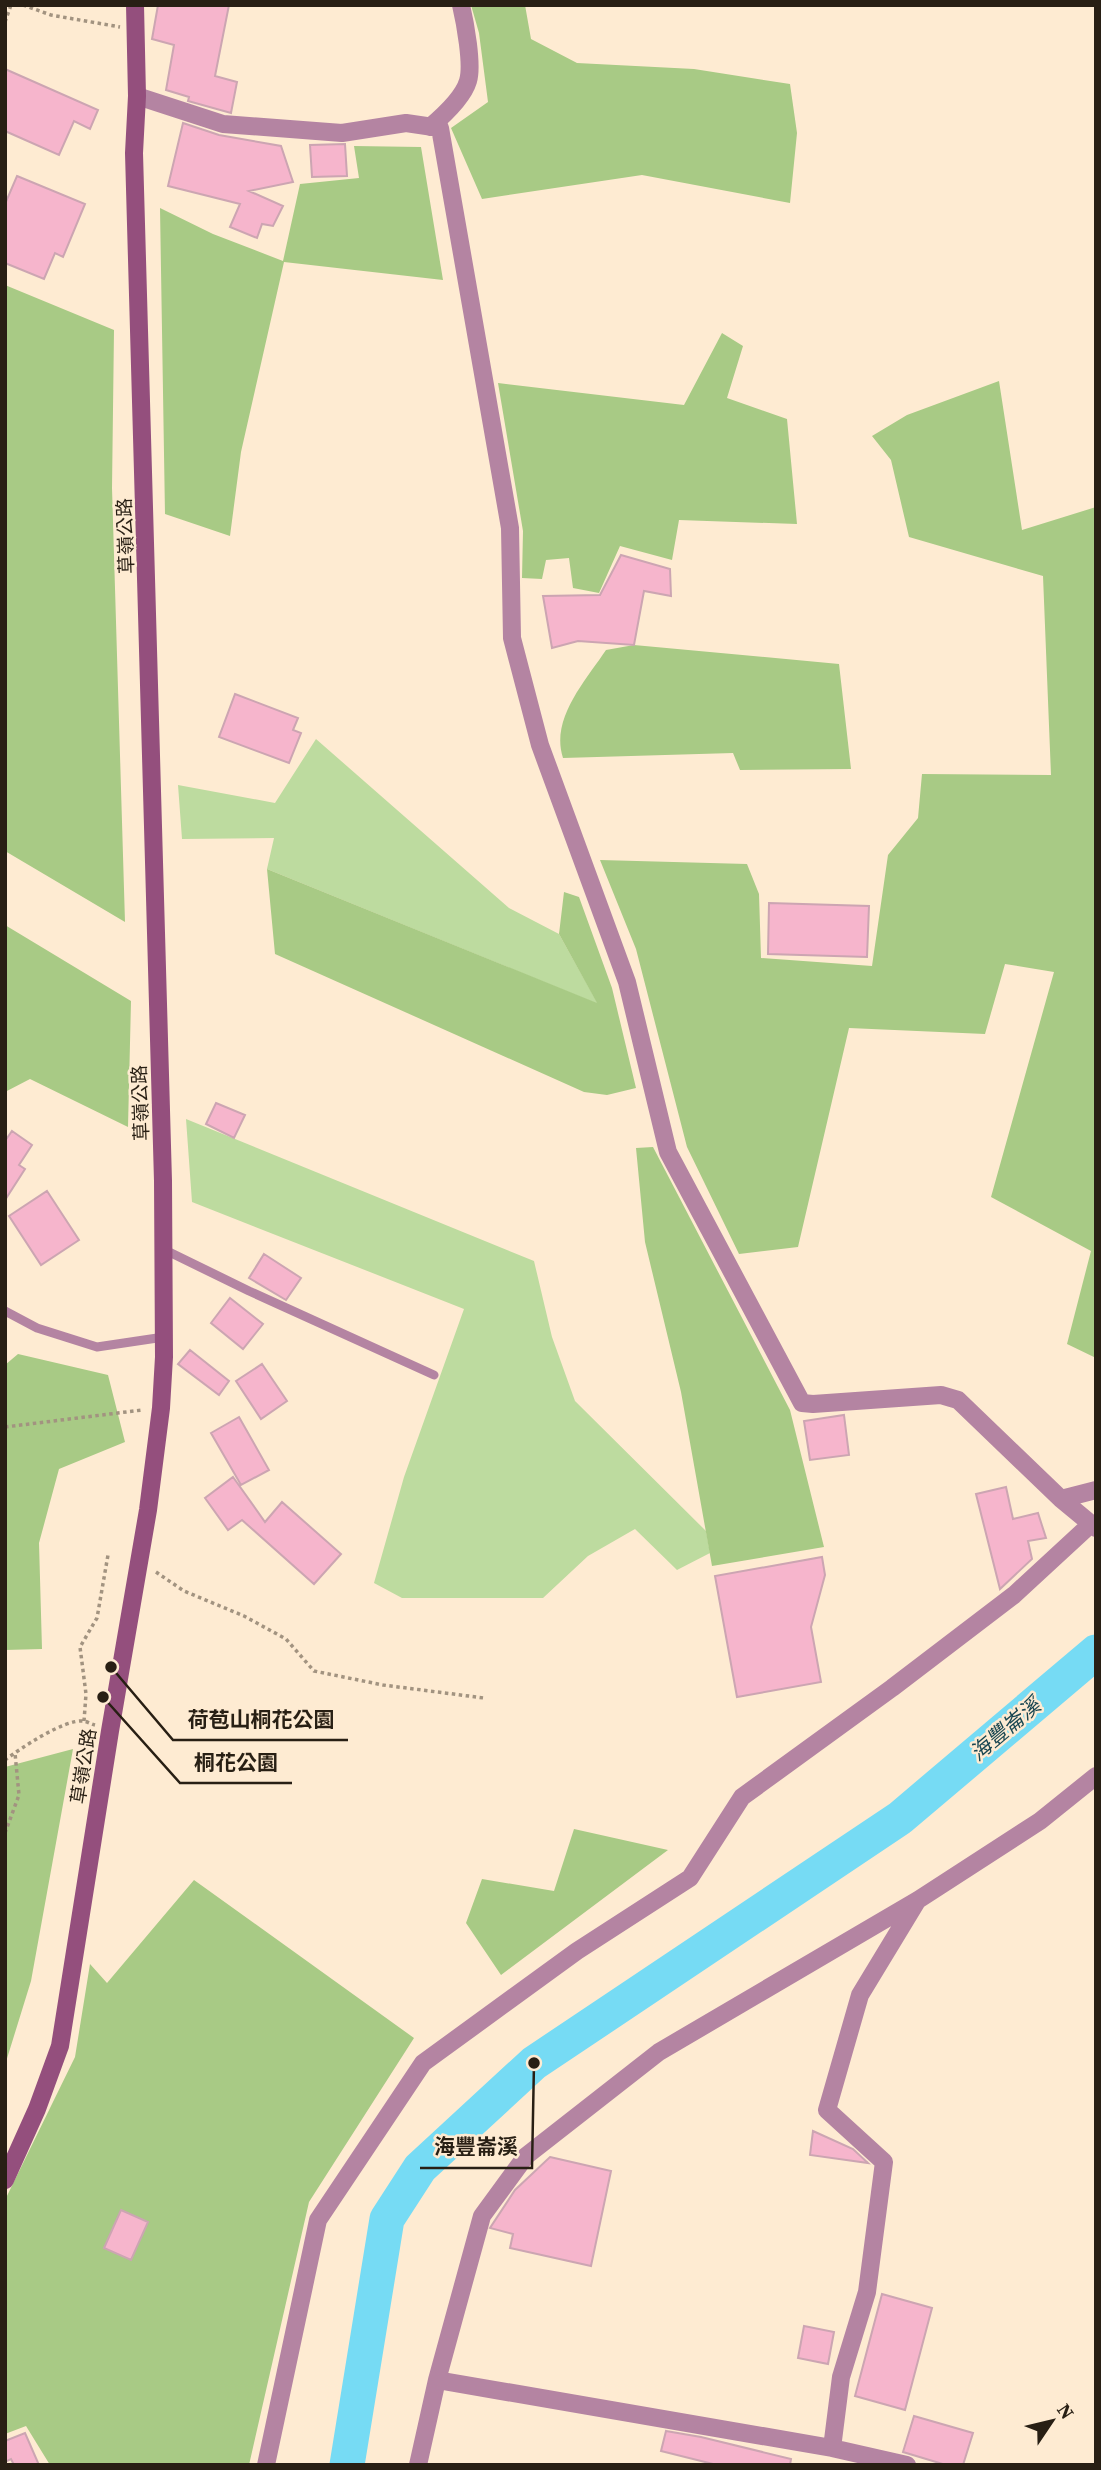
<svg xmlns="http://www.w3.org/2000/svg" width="1101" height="2470" font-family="'Source Serif 4','Noto Sans TC',serif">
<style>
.green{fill:#bddb9f}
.forest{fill:#a8ca85}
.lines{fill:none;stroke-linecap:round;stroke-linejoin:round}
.river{stroke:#76dbf4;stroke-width:35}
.building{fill:#f6b5cc;stroke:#cca5b2;stroke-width:2}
.path{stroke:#a29380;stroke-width:3.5;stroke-dasharray:3.5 3.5;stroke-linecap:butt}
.lane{stroke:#b484a2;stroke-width:9}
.street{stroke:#b484a2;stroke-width:18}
.secondary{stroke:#944f7d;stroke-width:18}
.labels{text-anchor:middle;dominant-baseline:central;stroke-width:5;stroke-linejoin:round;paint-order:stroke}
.street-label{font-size:19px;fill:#281f14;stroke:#feebd2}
.water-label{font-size:21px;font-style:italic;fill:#184651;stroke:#feebd2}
.leader{fill:none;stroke:#281f14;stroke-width:2.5}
.callout-dot{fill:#281f14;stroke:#feebd2;stroke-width:2.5}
.callout-label{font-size:21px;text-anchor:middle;font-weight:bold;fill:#281f14;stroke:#feebd2;stroke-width:5;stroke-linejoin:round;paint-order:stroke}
</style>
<rect width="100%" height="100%" fill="#feebd2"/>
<path class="green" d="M316,739l193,169 50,26 39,70 -331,-135 7,-31 -92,1 -4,-54 97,18z
M186,1119l348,142 18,76 23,64 131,130 4,22 -33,17 -42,-41 -47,27 -45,42h-141l-28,-15 30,-106 60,-168 -272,-107z"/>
<path class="forest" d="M471,5h54l6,34 46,24 117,6 96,15 7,49 -7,70 -148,-28 -160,24 -31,-71 37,-26 -9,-69z
M354,146l67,1 22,133 -159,-18 -43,190 -11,84 -65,-22 -5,-306 53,26 70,27 17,-77 59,-6z
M5,285l109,45 -2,158 13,434 -120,-71z
M722,333l21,13 -16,52 60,21 10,105 -118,-4 -7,40 -52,-14 -21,47 -26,-5 -4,-30 -23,2 -4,19 -20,-1 1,-47 -25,-148 186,22z
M999,381l23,149 74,-23v851l-29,-14 24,-93 -100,-54 63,-225 -49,-8 -20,70 -136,-6 -51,219 -59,7 -52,-107 -51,-198 -36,-89 147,4 12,30 2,64 111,8 16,-111 30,-37 4,-44 129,1 -8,-199 -134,-39 -18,-77 -19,-24 35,-21z
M634,645l205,19 12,105 -111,1 -7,-17 -170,5c-13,-39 23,-78 43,-108z
M267,869l330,134 -38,-69 5,-42 15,5 33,91 24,100 -29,7 -23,-3 -309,-138z
M5,925l126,76 -3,126 -98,-48 -25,13z
M653,1147l137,263 34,137 -112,19 -31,-174 -36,-150 -9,-94z
M18,1354l90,21 17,67 -66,27 -20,74 3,106 -37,1v-285z
M73,1749l-42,232 -26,84v-298z
M574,1829l94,21 -167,125 -35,-52 16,-44 72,12z
M194,1880l220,158 -105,164 -60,263h-199l-24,-39 -21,8v-234l70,-143 15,-93 17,19z"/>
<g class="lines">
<path class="river" d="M347,2465l40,-246 33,-51 114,-105 366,-245 196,-166"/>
</g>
<path class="building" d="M158,5h71l-14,71 22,6 -6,31 -43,-12 1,-4 -23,-7 8,-45 -22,-6z
M5,69l93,41 -8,19 -16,-8 -15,34 -54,-24z
M183,123l36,12 62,11 12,36 -44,9 34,15 -10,20 -11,-2 -5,14 -27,-11 10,-23 -72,-18z
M345,144l2,32 -35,1 -2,-32z
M17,176l68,28 -22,53 -8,-4 -11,26 -39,-16v-59z
M621,555l49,14 1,27 -27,-5 -10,54 -56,-4 -26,7 -9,-52 57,-1z
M235,694l63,24 -5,12 8,3 -12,30 -70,-26z
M769,903l100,3 -2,51 -99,-3z
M216,1103l29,12 -11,23 -28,-14z
M12,1131l20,14 -13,20 6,4 -20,31v-59z
M47,1191l32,49 -38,25 -32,-49z
M264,1254l37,24 -15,22 -37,-22z
M230,1298l33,26 -20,25 -32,-26z
M190,1350l39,31 -10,14 -41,-31z
M262,1364l25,37 -26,18 -25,-38z
M844,1415l5,40 -39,5 -6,-39z
M239,1417l30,53 -28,15 -30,-52z
M233,1477l32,45 17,-20 59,52 -27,30 -72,-64 -14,10 -23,-32z
M1006,1487l7,32 25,-6 8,25 -18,3 4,18 -32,30 -24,-95z
M822,1557l3,18 -14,52 10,55 -84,15 -22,-121z
M813,2131l40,18 15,14 -58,-8z
M550,2157l61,14 -20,95 -81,-18 3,-14 -23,-6 25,-38z
M121,2210l27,12 -17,38 -27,-12z
M882,2294l50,14 -27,102 -50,-14z
M804,2326l30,6 -6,32 -30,-6z
M914,2416l59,17 -10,32h-17l-43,-13z
M666,2431l35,6 90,22 -1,6h-73l-56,-14z
M25,2433l14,32h-25l-3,-6 -6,3v-21z"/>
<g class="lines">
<path class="path" d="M23,5l28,10 69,12
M5,22l6,-17
M1096,185v1
M5,1427l137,-17
M156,1572l28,19 60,25 42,23 28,32 69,14 101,13
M84,1721l2,-27 -6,-47 17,-29 11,-63
M5,1760c16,-12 59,-41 79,-39 4,1 7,3 11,4
M5,1833l14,-38 -4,-42"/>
<path class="lane" d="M163,1249l86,42 185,84
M5,1311l32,17 60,19 67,-10"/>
<path class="street" d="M137,96l86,28 119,9 64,-10 34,5 70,400 2,110 28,107 87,237 41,170 134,251 11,1 128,-9 17,5 103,99 35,29
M430,127c13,-11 33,-29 38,-46 5,-16 -3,-59 -7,-76
M1061,1499l35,-9
M437,2380l395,68 75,17
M832,2448l9,-71 26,-85 17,-130 -57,-52 33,-115 57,-94
M266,2465l52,-245 105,-157 154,-112 113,-73 52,-81 150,-109 122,-93 77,-71
M418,2465l19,-85 45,-164 44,-60 133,-104 259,-152 122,-79 56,-45"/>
<path class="secondary" d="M5,2180l32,-71 23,-63 50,-315 38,-221 13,-102 3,-51 -1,-176 -29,-1028 3,-57 -2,-91"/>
</g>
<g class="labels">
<g class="street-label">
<text transform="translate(125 536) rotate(-92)">草嶺公路</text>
<text transform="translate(140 1103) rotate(-92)">草嶺公路</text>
<text transform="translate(83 1766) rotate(-81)">草嶺公路</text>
</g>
<g class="water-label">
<text transform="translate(1005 1729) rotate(-40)">海豐崙溪</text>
</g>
</g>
<path class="leader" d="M111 1667L173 1740H348M103 1697L180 1783H292M534 2063L532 2168H420"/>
<g class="callout-dot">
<circle cx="111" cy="1667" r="7"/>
<circle cx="103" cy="1697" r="7"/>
<circle cx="534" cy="2063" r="7"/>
</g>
<g class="callout-label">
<text x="261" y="1727">荷苞山桐花公園</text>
<text x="236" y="1770">桐花公園</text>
<text x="476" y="2154">海豐崙溪</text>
</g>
<rect width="1101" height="2470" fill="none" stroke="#281f14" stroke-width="14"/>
<g transform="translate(1052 2421) rotate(55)" stroke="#feebd2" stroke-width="5" paint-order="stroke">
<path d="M0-5L12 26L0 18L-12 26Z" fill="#281f14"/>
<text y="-10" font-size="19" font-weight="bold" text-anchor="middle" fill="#281f14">N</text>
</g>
</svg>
